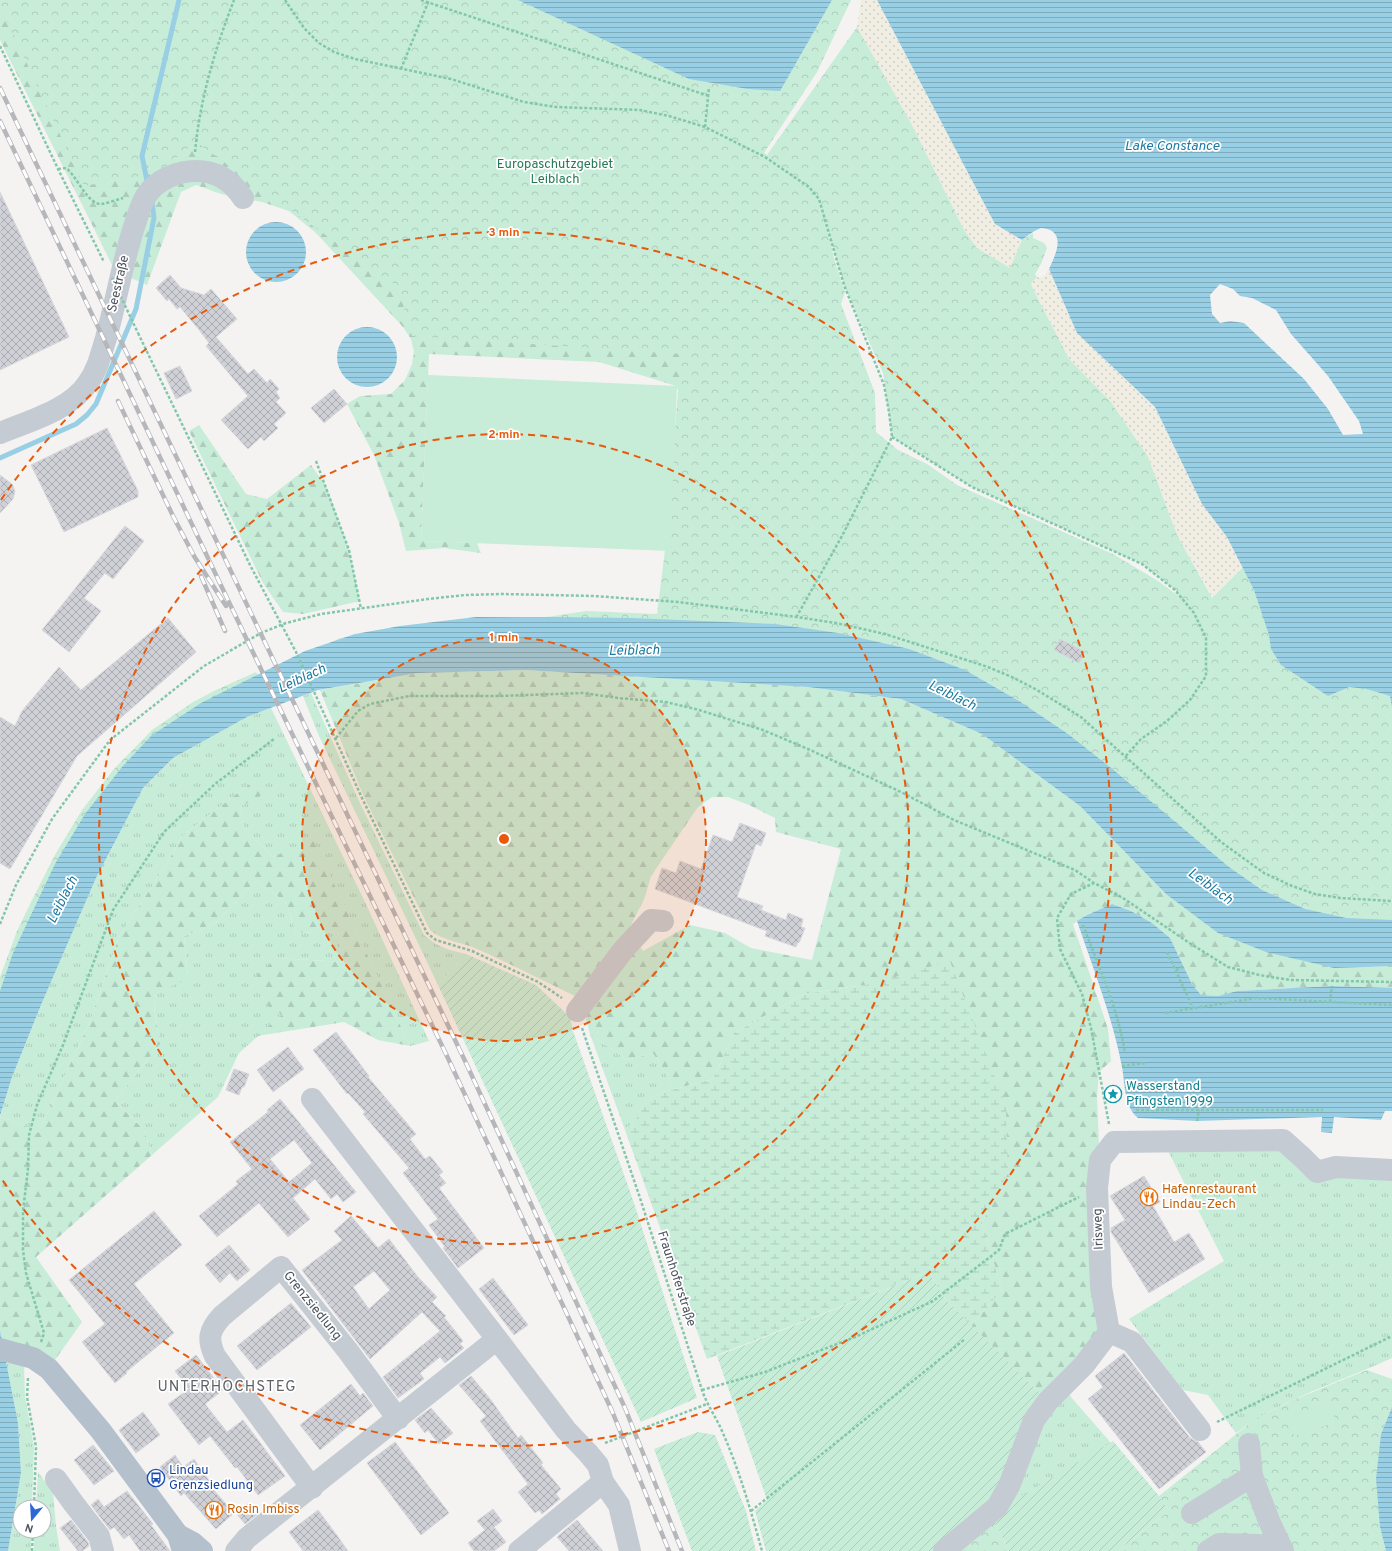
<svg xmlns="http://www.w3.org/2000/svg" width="1392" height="1551" font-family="Overpass,sans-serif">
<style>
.grass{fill:url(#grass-tufts)}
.forest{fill:url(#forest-firs);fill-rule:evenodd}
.wetland{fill:url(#wetland-marsh)}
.sand{fill:url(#sand-dots)}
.park{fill:url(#park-crowns);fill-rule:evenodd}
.garden{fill:url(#garden-furrows)}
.pitch{fill:#c7ecd8}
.water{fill:url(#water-rules);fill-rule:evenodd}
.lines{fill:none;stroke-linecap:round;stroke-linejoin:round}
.stream{stroke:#98cfe4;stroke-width:5}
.building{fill:url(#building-cross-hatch);stroke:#d7d8dd;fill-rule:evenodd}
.path{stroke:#82c7aa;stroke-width:2.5;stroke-dasharray:3 2;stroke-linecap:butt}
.minor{stroke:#c5cbd2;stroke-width:22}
.major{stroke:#b5c0cd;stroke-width:22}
.rail-casing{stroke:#b5b7bb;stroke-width:4.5}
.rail{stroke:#fff;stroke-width:3;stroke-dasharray:9;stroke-linecap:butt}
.path-bridge{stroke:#82c7aa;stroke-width:2.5;stroke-dasharray:3 2;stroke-linecap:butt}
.ring{fill:none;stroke:#e8590c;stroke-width:2;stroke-dasharray:7 5}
.labels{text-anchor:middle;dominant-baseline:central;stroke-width:3.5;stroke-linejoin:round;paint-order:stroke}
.park-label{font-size:13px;fill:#227a54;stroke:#fff}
.street-label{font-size:13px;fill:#4c545e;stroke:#fff}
.culture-label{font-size:13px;fill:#0d838f;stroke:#fff;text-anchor:start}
.food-label{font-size:13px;fill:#c56008;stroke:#fff;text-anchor:start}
.transit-label{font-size:13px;fill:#164399;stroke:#fff;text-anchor:start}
.water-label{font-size:14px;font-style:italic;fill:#1c7ba1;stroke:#fff}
.quarter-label{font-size:15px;letter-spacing:1px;fill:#5f6266;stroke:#fff}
.centre{fill:#e8590c;stroke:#fff;stroke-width:2}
.ring-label{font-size:12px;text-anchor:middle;font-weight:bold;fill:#e8590c;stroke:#fff;stroke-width:3.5;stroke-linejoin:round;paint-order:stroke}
</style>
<defs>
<pattern id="grass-tufts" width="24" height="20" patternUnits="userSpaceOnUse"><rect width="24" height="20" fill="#c7ecd8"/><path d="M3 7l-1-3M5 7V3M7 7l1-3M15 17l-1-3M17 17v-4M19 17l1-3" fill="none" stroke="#adccbc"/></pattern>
<pattern id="forest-firs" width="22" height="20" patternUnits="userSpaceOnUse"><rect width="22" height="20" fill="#c7ecd8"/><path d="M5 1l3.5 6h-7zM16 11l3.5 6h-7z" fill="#adccbc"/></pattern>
<pattern id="wetland-marsh" width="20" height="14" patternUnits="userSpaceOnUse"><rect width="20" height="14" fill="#c7ecd8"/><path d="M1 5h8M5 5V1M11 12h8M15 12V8" fill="none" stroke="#adccbc"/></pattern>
<pattern id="sand-dots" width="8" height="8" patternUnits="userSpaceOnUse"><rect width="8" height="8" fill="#f0ede3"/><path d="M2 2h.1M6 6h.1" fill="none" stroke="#cfcdc5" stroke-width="1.8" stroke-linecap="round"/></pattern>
<pattern id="park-crowns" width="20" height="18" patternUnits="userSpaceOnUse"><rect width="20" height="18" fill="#c7ecd8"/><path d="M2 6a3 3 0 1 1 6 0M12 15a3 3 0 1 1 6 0" fill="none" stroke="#adccbc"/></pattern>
<pattern id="garden-furrows" width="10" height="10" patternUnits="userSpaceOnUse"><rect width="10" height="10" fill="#c7ecd8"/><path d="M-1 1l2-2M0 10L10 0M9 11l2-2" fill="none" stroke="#adccbc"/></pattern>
<pattern id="water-rules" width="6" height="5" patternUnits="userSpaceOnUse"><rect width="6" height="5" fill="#98cfe4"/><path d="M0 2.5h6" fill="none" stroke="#7eabbc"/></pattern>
<pattern id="building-cross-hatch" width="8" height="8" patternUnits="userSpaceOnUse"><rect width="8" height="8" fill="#d0d1d6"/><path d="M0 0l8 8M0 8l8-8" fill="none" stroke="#abacb1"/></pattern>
</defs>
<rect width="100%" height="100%" fill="#f4f3f2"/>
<path class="grass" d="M311,693l47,106 66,136c14,12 24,15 42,19l-28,31 -119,-249 -16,-40z
M271,708l94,194 64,139 -19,5 -97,-206 -40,17 -29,-28 -4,-22 12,-25 -70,54 -13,24 -50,77 -30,87 -51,109 -21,-11 -17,-5 12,-40 29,-72 55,-127 47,-90 30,-30 74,-41z
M256,881l30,21 10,31 42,-2 5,31 -65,-4 4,57 -43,38 -21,44 -66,58 -8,-25 -29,-29 45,-57 -6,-37 2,-14 32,-15 -4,-42 30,-12z
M590,1034l37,26 26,-7 22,36 -15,4 -14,8 -12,21 -9,8z
M1280,1144l20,18 92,11v185c-52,24 -109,40 -156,75l-28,-38 -25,-5 -54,-71 95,-58 -59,-116z
M5,1359l19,5 1,33 9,50 -2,60h-12v24h11v20h-23l13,-78 -3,-50z
M1064,1389l47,54 -111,66 37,-88z
M38,1472l15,20 3,34 4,25h-26v-20h10v-24h-8z"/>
<path class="forest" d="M0,0l335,177 358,124 -8,103 -9,-18 -77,-24 -170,-8 -8,187 56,2 4,10 -37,-5 -38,3 -7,-28 -25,-68 -27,-51 13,-8 31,-2 14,-14 7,-16 2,-12 -3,-13 -8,-12 -87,-94 -27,-22 -27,-9 -41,-8 -25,-9 -15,7 -34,93 -32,-14 -115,-231z
M199,425l47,69 21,5 44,-34 15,21 23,64 11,51 -57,13 -20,-2 -20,-29 -74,-152z
M525,670l283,17 93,12 81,35 98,72 86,88 168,73 58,-1v22l-60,-2 -95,5 -19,5 -17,-1 -9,-11 -22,-46 -18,-15 -21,-12 -19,-7 -25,11 -14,9 35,105 3,32 -12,11 -2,25 2,46 -5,18 8,171 -56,67 -75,-73 31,-36 -20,-67 26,-50 -138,-189 -66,10 -70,39 -21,46 -38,10 -22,-36 -26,7 -37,-26 -6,-23 -9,-15c-33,-16 -66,-33 -100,-48 -16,-7 -30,-6 -45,-18l-66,-133 -44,-107 98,-17zM712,797h16l21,8 26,13 1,14 65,17 -29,111 -61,-12 -26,-15 -35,-8 -47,26 -14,-22 16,-32 6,-21 47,-69z
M252,782l13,11 -25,14 4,22 29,28 40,-18 97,207 -32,-6 -34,-18 -87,14 25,-21 -18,-12 -7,-29 21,-16 64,4 -4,-31 -42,2 -10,-31 -30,-21 -42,43 -30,12 4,43 -32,14 -2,14 6,37 -45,57 29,29 8,25 -116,102 46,65 -30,42 -50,-21 -2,-12v-214l17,5 21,11 51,-109 30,-87 50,-77 13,-24z"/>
<path class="wetland" d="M950,961l56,145 2,67 -26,50 20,67 -31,36 -26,-27 -16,-27 -222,87 -82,-229 9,-8 12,-21 14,-8 53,-14 21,-46 70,-39 66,-10z"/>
<path class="sand" d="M861,0h16l118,224 27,16 -12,28 -33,-20 -13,-18 -52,-105 -55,-98z
M1049,269l28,64 78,74 47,97 25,33 27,53 -13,65 -37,-73 -27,-47 -29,-78 -37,-55 -42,-43 -36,-70 -2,-6 6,-6 3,1 4,-2z"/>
<path class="park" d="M0,0h851l-34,72 -53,81 3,2 90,-128 55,98 52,105 13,18 33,20 12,-28 11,-7v5l11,5 3,5 -6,16 -6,10 2,3 -6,6 2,6 36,70 42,43 37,55 29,78 35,63 99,-98 81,-13v455l-49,-1 -405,-253 -378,-39 -287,42 -141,92 -132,272v-78l17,-46 16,-33 23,-45 26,-43 32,-41 38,-39 41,-28 23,-12 40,-18 3,6 81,-40 124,-18 83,-3 39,-6 71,3 9,-72 15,-188 -269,-18 -14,-49 -202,-145 -39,31 -73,13 -84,-180zM827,228l17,57 39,88 9,64 80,50 170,77 33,26 5,7 -22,-16 -45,-27 -156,-69 -30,-21 -29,-14 -22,-18 -1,-39 -34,-89 4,-12 -10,-30z
M1367,1370l25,9v28l-11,27 -1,93 6,24h-269l52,-40 -10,-15 96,-77 38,-19z
M992,1516l17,35h-59z"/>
<path class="garden" d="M466,954l70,31 34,32 3,14 60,169 64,198 -56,24 -203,-437z
M929,1272l16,27 101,100 -40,87 -70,65h-170l-11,-40 12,-11 -50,-144z
M698,1432l17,3 31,76 10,40h-64l-38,-102z
M1113,1441l46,55 10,15 -52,40h-108l-17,-35 8,-7z"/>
<path class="pitch" d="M428,375l249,11 -7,165 -249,-10z
M1329,1402l7,20 -42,14 -6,-20z"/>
<path class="water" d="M518,0h314l-52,91 -32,-2 -59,-10z
M877,0h515v707l-2,-11 -23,-7 -18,-2 -21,9 -47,-31 -10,-16 -2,-14 -15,-45 -27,-53 -25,-33 -47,-97 -78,-74 -28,-64c5,-11 16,-32 1,-39 -2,-1 -6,-2 -9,-2 -6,2 -14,8 -19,12l-27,-16zM1220,284l13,5 7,7 12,2 24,12 15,24 37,42 31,45 4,13 -20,1 -15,-26 -24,-30 -60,-56 -14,-2 -10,2 -8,-9 -2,-19z
M246 252a30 30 0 1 1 60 0a30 30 0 1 1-60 0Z
M337 357a30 30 0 1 1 60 0a30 30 0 1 1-60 0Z
M476,617l155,1 144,6 63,9 71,16 56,21 54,31 49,33 42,33 119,100 33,23 43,19 41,9 46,2v46l-58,2 -68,-16 -48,-19 -52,-39 -86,-88 -98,-72 -81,-35 -93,-12 -283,-17 -107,3 -100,17 -71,27 -74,41 -30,30 -47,90 -55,127 -29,72 -12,39v-125l13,-38 42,-89 30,-50 37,-47 30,-32 49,-32 104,-52 50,-17 45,-8z
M1112,904l19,7 21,12 18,15 22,46 9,11 17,1 19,-5 95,-5 60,2v123h-7l-4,9 -47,-3 -2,16 -11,-1 1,-15 -125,4 -59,-3c-14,-11 -13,-35 -16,-51 -9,-48 -29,-99 -45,-146l10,-6z
M0,1331l18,92 3,50 -13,78h-8z
M1392,1407v144h-6l-6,-24 -4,-48 5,-45z"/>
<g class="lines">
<path class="stream" d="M147,181l-5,-25 37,-156
M0,458l76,-34 11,-9 9,-11 40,-95 18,-91 -2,-16"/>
</g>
<path class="building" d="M0,192l69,145 -69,33z
M170,275l11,13 23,7 7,-6 26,30 -21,18 32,37 6,-5 13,14 3,-4 9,10 -3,3 4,6 -4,4 10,11 -12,11 4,4 -14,13 -3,-4 -13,12 -27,-29 27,-24 -42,-50 3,-3 -9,-12 -20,-24 -3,2 -8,-10 -2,2 -11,-13z
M180,366l12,25 -16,8 -12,-26z
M334,389l13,15 -23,19 -13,-15z
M107,428l31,63v6l-74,35 -33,-67z
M0,475l12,9 3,7 -2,8 -13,14z
M125,526l19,15 -31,38 -8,-6 -21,25 17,13 -32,41 -27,-22z
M168,618l28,34 -119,104 -67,113 -10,-6v-146l15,9 7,-15 37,-44 22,23z
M1060,639l25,13 -6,11 -25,-13z
M740,823l26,10 -5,13 -5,-2 -19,53 26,9 -2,4 25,10 2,-7 15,6 -2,8 4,1 -6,15 -1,-1 -2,5 -31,-11 2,-5 -112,-42 7,-21 14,5 4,-12 21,8 12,-34 19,7z
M336,1032l33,44 -1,1 48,57 -6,5 15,20 5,-3 13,16 -4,3 7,8 -7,5 45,60 -26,20 -15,-20 2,-1 -16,-22 9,-6 -35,-46 6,-5 -46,-54 2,-2 -17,-19 -1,1 -34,-44z
M288,1047l16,22 -31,23 -16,-22z
M234,1069l15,5 -5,13h-2l-3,8 -13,-5z
M280,1099l76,93 -13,10 -6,-8 -6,5 -16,-20 -22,19 17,21 -22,18 -29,-34 -42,34 -18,-21 39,-32 -2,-3 16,-12 -22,-27 38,-30 -1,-2zM294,1140l18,23 -23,19 -19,-23z
M1144,1176l16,26 -7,4 21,36 15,-9 16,26 -56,34 -38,-61v-4l14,-8 -15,-24z
M154,1211l28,34 -48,39 40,49 -48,39 1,1 -12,10 -33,-41 23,-18 -36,-44z
M351,1216l27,32 11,-9 29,38 19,20 -5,5 14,14 -2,1 19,24 -3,3 4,4 -19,15 -5,-6 -20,16 4,6 -26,19 -15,-21 57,-46 -18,-19 -52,47 -68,-89 40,-30 -8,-9zM374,1271l16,19 -21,19 -16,-22z
M229,1245l21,25 -13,11 -7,-8 -10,10 -15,-18z
M493,1278l35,47 -14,10 -35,-46z
M291,1303l20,24 -54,43 -20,-24z
M1124,1353l66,85 8,4 8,10 -47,37 -71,-90 15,-12 -8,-11z
M196,1355l27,35 -18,14 22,28 16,-12 42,56 -27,19 -21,-28 -2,1 -25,-32 -11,9 -31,-41 21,-15 -14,-18z
M471,1376l20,24 27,38 3,-3 22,28 -2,2 20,24 -5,5 4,5 -18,15 -3,-4 -4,3 -17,-21 10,-8 -48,-63 6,-5 -27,-31z
M351,1384l9,12 3,-3 10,13 -53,44 -20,-25z
M431,1408l22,25 -14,11 -11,-14 -3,3 -10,-13z
M143,1412l17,23 -24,18 -17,-23z
M395,1442l54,71 -28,22 -54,-72z
M93,1445l21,26 -20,14 -20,-25z
M175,1455l8,12 11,-8 19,27 -2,1 23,26 -18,16 -32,-36 -3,3 -21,-29z
M127,1491l26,33 -2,1 19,26h-30l-11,-16 -5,4 -10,-12 -4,3 -19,-25 7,-6 6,8z
M249,1503l9,11 -13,10 -9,-11z
M493,1509l9,12 -8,6 12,15 -12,9h-20l-6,-8 17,-13 -8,-9z
M318,1510l18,24 12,17h-45l-14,-19z
M71,1520l17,22 1,4 -7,5h-4l-18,-23z
M577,1520l26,31h-34l-12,-14z"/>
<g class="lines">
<path class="path" d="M285,0l19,28 15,15 15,9 21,7 96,20 73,23 32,5 84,3 29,6 36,11 60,30 44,30 10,12 25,86 40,100 5,27 3,25 -50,99 -45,80
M421,0l288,96
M0,46l58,123 46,93
M401,69l28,-69
M705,127l4,-40
M195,152c5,-53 20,-103 39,-152
M58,169l8,-1c11,8 21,36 35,36 7,-1 15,-4 22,-6
M138,333l112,232 47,89 65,144 65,135 9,7 36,11 66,31 24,16
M892,437l80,50 170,77 33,26 19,23 12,25v38l-16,24 -23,21 -26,18 -16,18
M316,461l33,89 12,59
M336,738l22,-27 12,-7 39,-8h91l83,-3 35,5 48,4 33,8 64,20 45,19 93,43 53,28 121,50 19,13
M0,924l16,-39 36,-66 58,-79 94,-74 57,-33 25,-10 35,-9 107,-15 37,-4 38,-1 91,2 84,6 119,15 39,6 49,11 103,33 26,11 23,12 44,27 140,125 43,31 28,13 23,8 25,4 52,3
M1083,925c16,42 35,84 42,128
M1167,952l26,56
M1176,970l9,-4
M1330,1002l2,-16
M1165,1013l91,-15 136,7
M582,1028l57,167 63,195c5,15 14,27 20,41 17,38 29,80 40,120
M1114,1032l7,-1
M1122,1066l24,-3
M1136,1110h187
M1197,1121l2,-11
M1109,1124l-18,-96 -9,-34 -22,-45 -3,-31 14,-24 23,-11 29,15 68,46 37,23 31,8 31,5 102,2
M41,1342l3,-9 -18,-60 -3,-23v-39l5,-42 1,-34 8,-30 26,-60 50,-135 51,-78 51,-48 59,-45
M28,1378l-1,19 9,50 -2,60
M702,1390l63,-18 90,-35 78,-36 66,-51 6,-16 74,-37
M1217,1422l175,-86
M605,1443l102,-39
M751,1511l214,-172
M32,1551l1,-20"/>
<path class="minor" d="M0,433c29,-12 70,-23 88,-50 10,-14 13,-29 18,-45 10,-36 16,-73 27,-108 4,-11 7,-25 13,-34 10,-16 31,-25 50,-25 20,0 36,10 47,27
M577,1011l47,-62 27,-29 12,1
M312,1099l185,240
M1109,1332l23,10 68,88
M1249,1444l3,32 17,45 14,30
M56,1479l18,25 25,32 4,15
M312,1488l-97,-132c-8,-17 -6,-26 7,-40l59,-49 67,84 50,68
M1192,1513l60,-37
M236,1551l11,-13 250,-199 69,91 22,23 10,12 5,17 16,23 11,46
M519,1551l84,-69
M944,1551l53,-44 12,-21 25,-66 14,-19 36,-36 25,-33 -8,-45 -4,-99 3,-28 14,-18 169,-2 20,18 14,14 19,-5 56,3
M1208,1551l11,-7 39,1 24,6"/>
<path class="major" d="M0,1349l33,9 16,11 52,62 77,104 5,16
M178,1535l15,8 9,8"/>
<defs>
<path id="rail" d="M0,88l466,975 159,345 57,143
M0,121l247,519 199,414 166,357 57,140
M118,401l55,115 21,40 32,50
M201,576l24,55"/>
</defs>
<use href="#rail" class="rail-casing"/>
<use href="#rail" class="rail"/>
<path class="path-bridge" d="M112,278l26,55"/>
</g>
<circle cx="504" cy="839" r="202" fill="#e8590c" fill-opacity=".12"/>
<g class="ring">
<circle cx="504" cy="839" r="202"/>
<circle cx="504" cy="839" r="405"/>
<path d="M1 500A607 607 0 1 1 1 1178"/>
</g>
<defs>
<symbol id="sight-ring" viewBox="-11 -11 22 22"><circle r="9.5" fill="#fff" stroke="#0f9aa8" stroke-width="1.5"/><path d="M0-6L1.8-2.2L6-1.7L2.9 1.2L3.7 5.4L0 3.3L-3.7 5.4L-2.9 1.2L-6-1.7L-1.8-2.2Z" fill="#0f9aa8"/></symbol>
<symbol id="restaurant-ring" viewBox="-11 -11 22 22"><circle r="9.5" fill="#fff" stroke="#e8710a" stroke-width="1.5"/><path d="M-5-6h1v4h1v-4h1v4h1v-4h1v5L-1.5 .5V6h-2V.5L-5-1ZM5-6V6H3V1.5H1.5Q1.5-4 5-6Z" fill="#e8710a"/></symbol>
<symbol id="bus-ring" viewBox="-11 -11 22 22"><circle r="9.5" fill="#fff" stroke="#1a4fb4" stroke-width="1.5"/><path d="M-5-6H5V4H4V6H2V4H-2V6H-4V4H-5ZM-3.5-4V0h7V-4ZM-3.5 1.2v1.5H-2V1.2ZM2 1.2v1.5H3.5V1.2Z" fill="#1a4fb4"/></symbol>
</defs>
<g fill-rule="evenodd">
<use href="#sight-ring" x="1103" y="1084" width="20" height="20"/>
<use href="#restaurant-ring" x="1139" y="1187" width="20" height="20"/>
<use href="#bus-ring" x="146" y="1468" width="20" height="20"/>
<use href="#restaurant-ring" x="204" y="1500" width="20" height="20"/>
</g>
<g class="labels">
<g class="park-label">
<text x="555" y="165">Europaschutzgebiet<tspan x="555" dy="15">Leiblach</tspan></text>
</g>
<g class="street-label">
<text transform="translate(119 284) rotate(-77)">Seestraße</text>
<text transform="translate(1099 1229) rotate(-92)">Irisweg</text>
<text transform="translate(676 1279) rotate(72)">Fraunhoferstraße</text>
<text transform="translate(312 1306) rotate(51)">Grenzsiedlung</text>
</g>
<g class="culture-label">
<text x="1126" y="1087">Wasserstand<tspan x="1126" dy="15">Pfingsten 1999</tspan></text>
</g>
<g class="food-label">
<text x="1162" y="1190">Hafenrestaurant<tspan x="1162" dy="15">Lindau-Zech</tspan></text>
<text x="227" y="1510">Rosin Imbiss</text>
</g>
<g class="transit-label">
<text x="169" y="1471">Lindau<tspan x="169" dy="15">Grenzsiedlung</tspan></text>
</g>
<g class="water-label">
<text x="1172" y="146">Lake Constance</text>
<text transform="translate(634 651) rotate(-1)">Leiblach</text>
<text transform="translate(302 679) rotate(-25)">Leiblach</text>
<text transform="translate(952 696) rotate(26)">Leiblach</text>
<text transform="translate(1210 887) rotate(36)">Leiblach</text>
<text transform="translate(63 900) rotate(-63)">Leiblach</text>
</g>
<g class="quarter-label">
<text x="227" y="1387">UNTERHOCHSTEG</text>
</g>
</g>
<circle cx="504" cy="839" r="6" class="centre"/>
<g class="ring-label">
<text x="504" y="236">3 min</text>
<text x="504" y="438">2 min</text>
<text x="504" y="641">1 min</text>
</g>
<g transform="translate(32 1519) rotate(198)"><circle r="19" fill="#ffffff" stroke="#b7bbbf"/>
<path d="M0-3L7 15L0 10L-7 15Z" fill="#2e69d3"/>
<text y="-6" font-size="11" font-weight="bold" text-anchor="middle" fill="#4c545e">N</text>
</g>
</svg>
